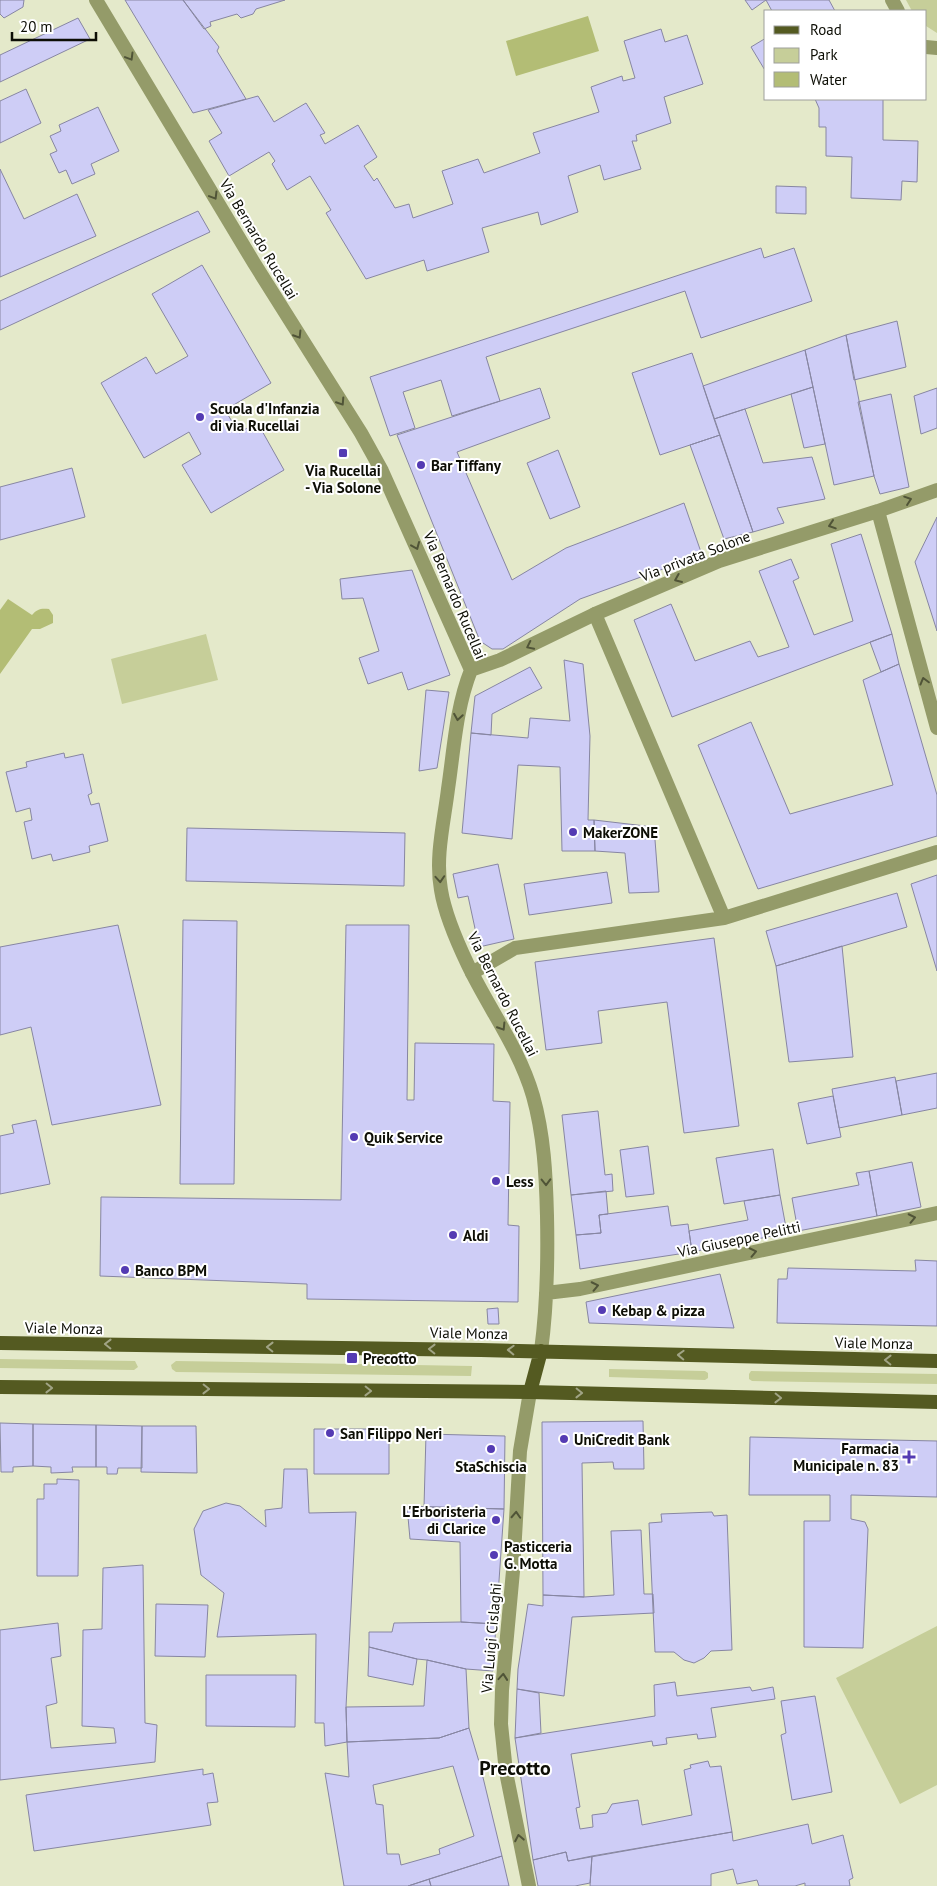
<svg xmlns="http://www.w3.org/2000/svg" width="937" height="1886" font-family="'PT Sans',sans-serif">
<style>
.green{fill:#c6ce99}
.water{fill:#b3bd75}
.building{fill:#cecdf6;stroke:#8786a2;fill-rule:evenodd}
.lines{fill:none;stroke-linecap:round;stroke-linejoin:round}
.pedestrian{stroke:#949b69;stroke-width:14}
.minor{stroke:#949b69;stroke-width:14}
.primary{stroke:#545a21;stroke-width:14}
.oneway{stroke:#505437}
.oneway2{stroke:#a1a485}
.poi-dot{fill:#543bb3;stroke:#fff;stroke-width:2}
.labels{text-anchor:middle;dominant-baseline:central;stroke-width:4;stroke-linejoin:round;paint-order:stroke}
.street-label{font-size:15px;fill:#0d0e05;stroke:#fff}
.poi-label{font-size:15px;font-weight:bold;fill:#0d0e05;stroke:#fff;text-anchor:start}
.district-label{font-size:20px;font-weight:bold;fill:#0d0e05;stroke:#fff}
</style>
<rect width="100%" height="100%" fill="#e4e9ca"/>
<path class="green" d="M906,0h31v33l-11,-7v-15h-14z
M206,634l12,46 -96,24 -11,-45z
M0,1359l135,2 3,6 -4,3 -134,-2z
M176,1361l296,5 -1,10 -295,-4 -4,-3 -1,-4z
M609,1369l96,2 3,2v5l-3,2 -96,-3z
M751,1371l186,3v10l-185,-3 -3,-2v-5z
M937,1626v159l-37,19 -64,-126z"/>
<path class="water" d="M588,16l11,35 -83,25 -10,-35z
M8,599l24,16c5,-6 9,-7 17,-6l4,6v8l-13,6h-8l-32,45v-64z"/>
<path class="building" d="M0,0h24l-1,7 -19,11 -4,-4z
M125,0h58l36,47 -2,4 29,48 -53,14z
M183,0h102l-29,9 -3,5 -12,4 -4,-4 -27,8 1,4 -7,3z
M745,0h21l-14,10z
M766,0h63l6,11h-63z
M78,18l12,21 -90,43v-27z
M661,29l4,13 22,-7 16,49 -39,13 7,26 -35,12 1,6h-5l9,28 -37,11 -4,-15 -32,11 10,36 -37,13 -3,-13 -56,16 7,24 -62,19 -3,-11 -58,19 -40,-66 5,-3 -21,-34 -23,14 -15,-26 3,-3 -6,-9 -40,24 -20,-35 13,-8 -14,-23 50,-14 16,26 32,-19 19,30 -5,2 5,9 33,-19 19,32 -13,9 10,15 3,-3 18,30 14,-4 4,14 40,-14 -11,-33 36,-12 6,14 56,-20 -7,-20 66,-21 -8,-25 31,-11 1,5 12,-3 -11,-37z
M766,38v34l-15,-25z
M26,89l15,34 -41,20v-42z
M815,99h68v41l35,1 -1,41 -15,-1 -1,19 -50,-2 1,-41 -26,-1v-29h-7v-19z
M98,107l21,44 -28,13 4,10 -23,10 -6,-14 -7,3 -9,-19 7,-3 -7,-15 11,-5 -2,-6z
M0,169l24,50 53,-25 19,42 -96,41z
M776,186l30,1v27l-30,-1z
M198,211l12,21 -210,98v-29z
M761,248l3,10 30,-10 18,53 -111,37 -16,-47 -199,66 14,44 -48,15 -11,-36 -38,12 12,36 -25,8 -20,-59z
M202,265l69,118 -46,27 14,23 18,-11 27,48 -73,43 -29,-48 19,-11 -12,-22 -45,26 -43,-75 45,-26 10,17 32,-18 -36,-62z
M897,321l9,46 -52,13 -8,-45z
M846,335l28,141 -40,9 -29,-135z
M805,350l8,37 -99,32 -11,-33z
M692,353l28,82 -60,20 -28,-82z
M813,387l12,57 -21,4 -13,-54z
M540,388l10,30 -93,34 55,128 54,-32 118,-45 18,52 -122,44 -77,50h-11l-12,-8 -83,-206z
M937,388v40l-16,6 -7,-38z
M891,394l18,93 -29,7 -6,-18 -16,-74z
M745,409l18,54 49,-6 13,42 -48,9 7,15 -31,9 -39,-113z
M720,435l33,97 -29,7 -34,-94z
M558,450l22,57 -30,12 -23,-56z
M72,468l13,49 -85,23v-53z
M937,517v114l-22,-69z
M861,534l31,100 -220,83 -38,-97 37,-16 24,57 55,-20 8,16 31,-10 -30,-76 32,-12 8,19 -6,3 21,54 39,-14 -22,-77z
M412,570l38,105 -42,15 -6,-18 -34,12 -9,-26 20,-7 -16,-53 -21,1 -2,-20z
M892,634l7,30 -18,8 -11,-30z
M564,660l19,4 7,72 -2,84h6l1,31h-33l-2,-84 -42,-2 -6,74 -50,-6 9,-100 57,5 2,-20 40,3z
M899,664l38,131v41l-179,53 -60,-144 53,-23 39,92 103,-29 -30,-105z
M530,667l12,21 -50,26 -1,21 -20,-2 4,-37z
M426,690l23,2 -12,76 -18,3z
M64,753l1,5 18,-4 9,39 -4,2 3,10 8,-2 9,38 -19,5 1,6 -37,9 -2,-7 -19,5 -8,-37 8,-2 -2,-12 -14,4 -10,-40 21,-5 -1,-5z
M594,820l60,7 5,65 -30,1 -4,-40 -30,-2z
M187,828l218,5 -1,53 -218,-5z
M498,864l16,75 -35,8 -11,-51 -10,2 -5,-24z
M607,872l5,31 -83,12 -5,-31z
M937,875v96l-26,-87z
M897,893l10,34 -131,39 -10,-35z
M183,920l54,1 -3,263h-54z
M118,925l43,180 -109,20 -21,-98 -31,8v-88z
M346,925h63l-2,175h7l1,-57 79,1 -1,57 17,1 -2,123 11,1 -1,76 -211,-3v-15l-207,-8 1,-79 240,3z
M714,938l25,188 -55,7 -17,-131 -69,9 4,32 -56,7 -11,-88z
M842,946l11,111 -64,5 -13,-96z
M937,1073v35l-35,7 -6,-34z
M895,1077l7,38 -63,13 -7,-39z
M833,1096l8,41 -34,7 -9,-41z
M598,1111l7,64 7,-1 1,17 -42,4 -9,-80z
M36,1120l14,64 -50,10v-58l14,-3 -2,-8z
M648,1146l6,48 -28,3 -6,-47z
M773,1149l7,46 -56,9 -8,-46z
M912,1162l9,45 -44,9 -8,-45z
M869,1171l8,45 -79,15 -6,-33 67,-13 -3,-12z
M606,1191l2,23 -9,1 2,18 -25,2 -5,-40z
M780,1195l7,38 -95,19 -3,-21 59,-11 -4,-19z
M668,1206l3,20 17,-2 4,28 -112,17 -4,-34 25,-2 -2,-18z
M915,1260l22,1v65l-160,-3 1,-44h9l1,-11 128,3z
M720,1274l14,54 -145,-5 -3,-21z
M498,1308l1,16h-11l-1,-15z
M643,1421l1,48h-30l-1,-7 -31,1 2,134 -41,-2 -1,-173z
M0,1423l33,1v42l-20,1v5h-12z
M33,1424l63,1v42h-24l1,5 -22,1v-6l-18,-1z
M96,1425l46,1v42h-24l-1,6h-10v-7h-11z
M142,1426h54l1,47 -56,-1z
M314,1429h75v45h-75z
M426,1434l79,2 -1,73 -80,-2z
M750,1437l187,4v56l-86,-2v24l14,3 3,7 -5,119 -59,-1v-126h26v-26h-81z
M284,1469h23l2,44 47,-1 -10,195 1,35 -22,4 -1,-23h-9l1,-89 -99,3 7,-44 -23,-18 -7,-46 9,-18 23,-8 14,3 26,21 -1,-17 17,-2z
M57,1479l22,1 -1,96h-41v-77h7v-15h13z
M407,1506l97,3 -8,115 -35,-2 -1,-80 -50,-3z
M712,1512l2,4 13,-1 5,135 -21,1 -7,7 -10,5 -10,-3 -10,-8h-19l-6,-129 13,-1 -1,-8z
M641,1530l3,64h9l1,19 -82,4 -8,79 -47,-7 1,-20 10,-65 15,2v-11l41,2 30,-2 -3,-64z
M143,1565l2,158 12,2 -2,37 -155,18v-150l58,-7 3,33 -10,2 6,45 -11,3 5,42 65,-5 -2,-15 -32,-2 1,-96 19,-1 1,-61z
M156,1604l52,1 -3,52 -50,-1z
M461,1622l35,2 -3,47 -27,-2 -39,-9 -10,-1 -48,-12v-15h23l2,-9z
M369,1647l48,12 -4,26 -45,-9z
M427,1660l39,9 3,59 -30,10 -92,4 -1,-35 78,-1z
M206,1675h90l-1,52 -89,-1z
M675,1682l2,14 73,-9 2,4 21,-4 2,12 -64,9 5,29 -18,2 -1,-5 -31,4 1,6 -14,2 -1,-5 -81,13 9,53 -4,1 4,21 13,-2 -1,-12 15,-2 5,-9 26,-4 4,25 50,-10 -8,-45 7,-2 -1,-3 18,-4 2,6 11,-1 11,66 -164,29 -2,-9 -33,8 -18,-122 140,-22 -1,-31z
M517,1689l22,4 2,40 -26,5z
M815,1696l17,96 -40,8 -11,-65 5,-2 -5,-32z
M469,1728l11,37 22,91 -94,30h-64l-19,-113 24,4 -2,-35 92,-4zM453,1766l21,70 -35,13 1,5 -39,11 -2,-11h-12l-4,-49 -7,-1 -3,-19z
M203,1769v6l10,-2 5,29 -11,1 4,22 -177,26 -8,-56z
M808,1824l4,20 31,-9 10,43 -4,2 1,6h-45v-3l-10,3h-36l-2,-6 -20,4 -4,-15 -22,5v12h-121l2,-30 140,-24 1,9z
M566,1852l2,9 24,-5 -2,27 -15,3h-37l-5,-26z
M502,1856l7,30h-78l-2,-7z
M429,1879l2,7h-23z"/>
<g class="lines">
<path class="pedestrian" d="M595,614l129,304 213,-66
M472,973l43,-25 209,-30"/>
<path class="minor" d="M96,0l158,263 107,170 21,38 89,199c-15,38 -17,79 -23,119 -4,33 -13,68 -7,101 4,25 16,52 27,75 21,44 51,83 65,131 11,39 13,79 14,120 1,45 0,90 -6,135
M892,0l6,11
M926,47l11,1
M878,511l59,217
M471,670l29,-10 95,-46 124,-53 159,-50 59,-21
M546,1293l34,-4 357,-76
M529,1886l-23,-114 -5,-48 1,-34 11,-119 7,-120 10,-59"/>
<path class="primary" d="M0,1343l481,7 456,11
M0,1387l530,5 407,10
M530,1392l11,-41"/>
</g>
<defs><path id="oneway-chevron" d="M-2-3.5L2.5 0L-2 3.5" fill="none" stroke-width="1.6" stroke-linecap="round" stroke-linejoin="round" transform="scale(1.25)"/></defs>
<g class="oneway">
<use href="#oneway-chevron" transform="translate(130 57) rotate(59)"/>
<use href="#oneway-chevron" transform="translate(214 196) rotate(59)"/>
<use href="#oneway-chevron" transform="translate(298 335) rotate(58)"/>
<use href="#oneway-chevron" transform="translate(341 402) rotate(57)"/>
<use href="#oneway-chevron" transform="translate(908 500) rotate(-19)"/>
<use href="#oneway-chevron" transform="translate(832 525) rotate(162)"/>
<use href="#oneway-chevron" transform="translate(416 546) rotate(67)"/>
<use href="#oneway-chevron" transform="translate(678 579) rotate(157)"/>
<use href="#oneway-chevron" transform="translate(530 646) rotate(154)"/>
<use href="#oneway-chevron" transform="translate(924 681) rotate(-105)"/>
<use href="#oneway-chevron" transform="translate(458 717) rotate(99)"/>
<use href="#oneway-chevron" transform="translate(440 879) rotate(86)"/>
<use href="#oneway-chevron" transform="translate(502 1027) rotate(58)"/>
<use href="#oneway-chevron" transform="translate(546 1182) rotate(89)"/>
<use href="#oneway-chevron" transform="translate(912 1218) rotate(-12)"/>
<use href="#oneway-chevron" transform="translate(753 1252) rotate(-12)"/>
<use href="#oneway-chevron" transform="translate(595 1286) rotate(-12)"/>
<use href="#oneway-chevron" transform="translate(516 1515) rotate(-87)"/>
<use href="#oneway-chevron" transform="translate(503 1677) rotate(-85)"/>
<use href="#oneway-chevron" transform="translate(519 1838) rotate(-101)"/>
</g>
<g class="oneway2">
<use href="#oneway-chevron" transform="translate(108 1344) rotate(-179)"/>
<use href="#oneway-chevron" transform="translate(270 1347) rotate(-179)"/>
<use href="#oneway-chevron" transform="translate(432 1349) rotate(-179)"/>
<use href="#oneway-chevron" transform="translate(511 1350) rotate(-178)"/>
<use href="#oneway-chevron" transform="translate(681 1355) rotate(-178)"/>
<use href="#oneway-chevron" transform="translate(888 1360) rotate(-179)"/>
<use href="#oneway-chevron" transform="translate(49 1388) rotate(1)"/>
<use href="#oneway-chevron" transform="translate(206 1389) rotate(1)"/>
<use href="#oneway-chevron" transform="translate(368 1391) rotate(1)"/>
<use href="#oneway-chevron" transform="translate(579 1393) rotate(1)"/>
<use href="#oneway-chevron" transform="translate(778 1398) rotate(1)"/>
</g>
<g class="poi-dot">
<circle cx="200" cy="417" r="5"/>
<rect x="338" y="448" width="10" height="10" rx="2.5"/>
<circle cx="421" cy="465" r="5"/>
<circle cx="573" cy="832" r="5"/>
<circle cx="354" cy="1137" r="5"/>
<circle cx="496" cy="1181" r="5"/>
<circle cx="453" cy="1235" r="5"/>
<circle cx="125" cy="1270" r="5"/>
<circle cx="602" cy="1310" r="5"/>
<rect x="346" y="1352" width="12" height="12" rx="2.5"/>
<circle cx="330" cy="1433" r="5"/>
<circle cx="564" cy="1439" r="5"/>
<circle cx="491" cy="1449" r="5"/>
<path d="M906.5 1449.5h5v5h5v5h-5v5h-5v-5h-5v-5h5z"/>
<circle cx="496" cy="1520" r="5"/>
<circle cx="494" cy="1555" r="5"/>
</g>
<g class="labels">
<g class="street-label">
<text transform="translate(259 239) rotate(59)">Via Bernardo Rucellai</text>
<text transform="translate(695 556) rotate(-21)">Via privata Solone</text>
<text transform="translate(455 595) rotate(67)">Via Bernardo Rucellai</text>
<text transform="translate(503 994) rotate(63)">Via Bernardo Rucellai</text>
<text transform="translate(739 1239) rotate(-12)">Via Giuseppe Pelitti</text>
<text transform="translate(64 1328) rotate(1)">Viale Monza</text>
<text transform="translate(469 1333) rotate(1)">Viale Monza</text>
<text transform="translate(874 1343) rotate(1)">Viale Monza</text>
<text transform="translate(491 1638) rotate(-85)">Via Luigi Cislaghi</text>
</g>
<g class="poi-label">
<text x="210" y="408">Scuola d'Infanzia<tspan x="210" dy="17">di via Rucellai</tspan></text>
<text x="431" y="465">Bar Tiffany</text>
<text x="343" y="470" text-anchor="middle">Via Rucellai<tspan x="343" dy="17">- Via Solone</tspan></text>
<text x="583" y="832">MakerZONE</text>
<text x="364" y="1137">Quik Service</text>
<text x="506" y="1181">Less</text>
<text x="463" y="1235">Aldi</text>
<text x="135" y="1270">Banco BPM</text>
<text x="612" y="1310">Kebap &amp; pizza</text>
<text x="363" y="1358">Precotto</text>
<text x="340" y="1433">San Filippo Neri</text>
<text x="574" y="1439">UniCredit Bank</text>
<text x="899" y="1448" text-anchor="end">Farmacia<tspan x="899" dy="17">Municipale n. 83</tspan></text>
<text x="491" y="1466" text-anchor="middle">StaSchiscia</text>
<text x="486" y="1511" text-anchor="end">L'Erboristeria<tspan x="486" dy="17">di Clarice</tspan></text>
<text x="504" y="1546">Pasticceria<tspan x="504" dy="17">G. Motta</tspan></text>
</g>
<g class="district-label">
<text x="515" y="1768">Precotto</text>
</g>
</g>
<rect x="764" y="10" width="162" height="90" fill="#ffffff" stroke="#9e9f9b"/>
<rect x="774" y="26" width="25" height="8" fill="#545a21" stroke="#9e9f9b"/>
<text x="810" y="35" font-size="15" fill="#0d0e05">Road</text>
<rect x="774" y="48" width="25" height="15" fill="#c6ce99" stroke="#9e9f9b"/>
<text x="810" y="60" font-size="15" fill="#0d0e05">Park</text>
<rect x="774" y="72" width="25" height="15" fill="#b3bd75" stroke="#9e9f9b"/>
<text x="810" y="85" font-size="15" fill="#0d0e05">Water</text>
<path d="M12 32v8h84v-8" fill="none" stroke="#0d0e05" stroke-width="2.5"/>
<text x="20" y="32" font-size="15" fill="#0d0e05" stroke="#ffffff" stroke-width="4" paint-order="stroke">20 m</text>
</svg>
